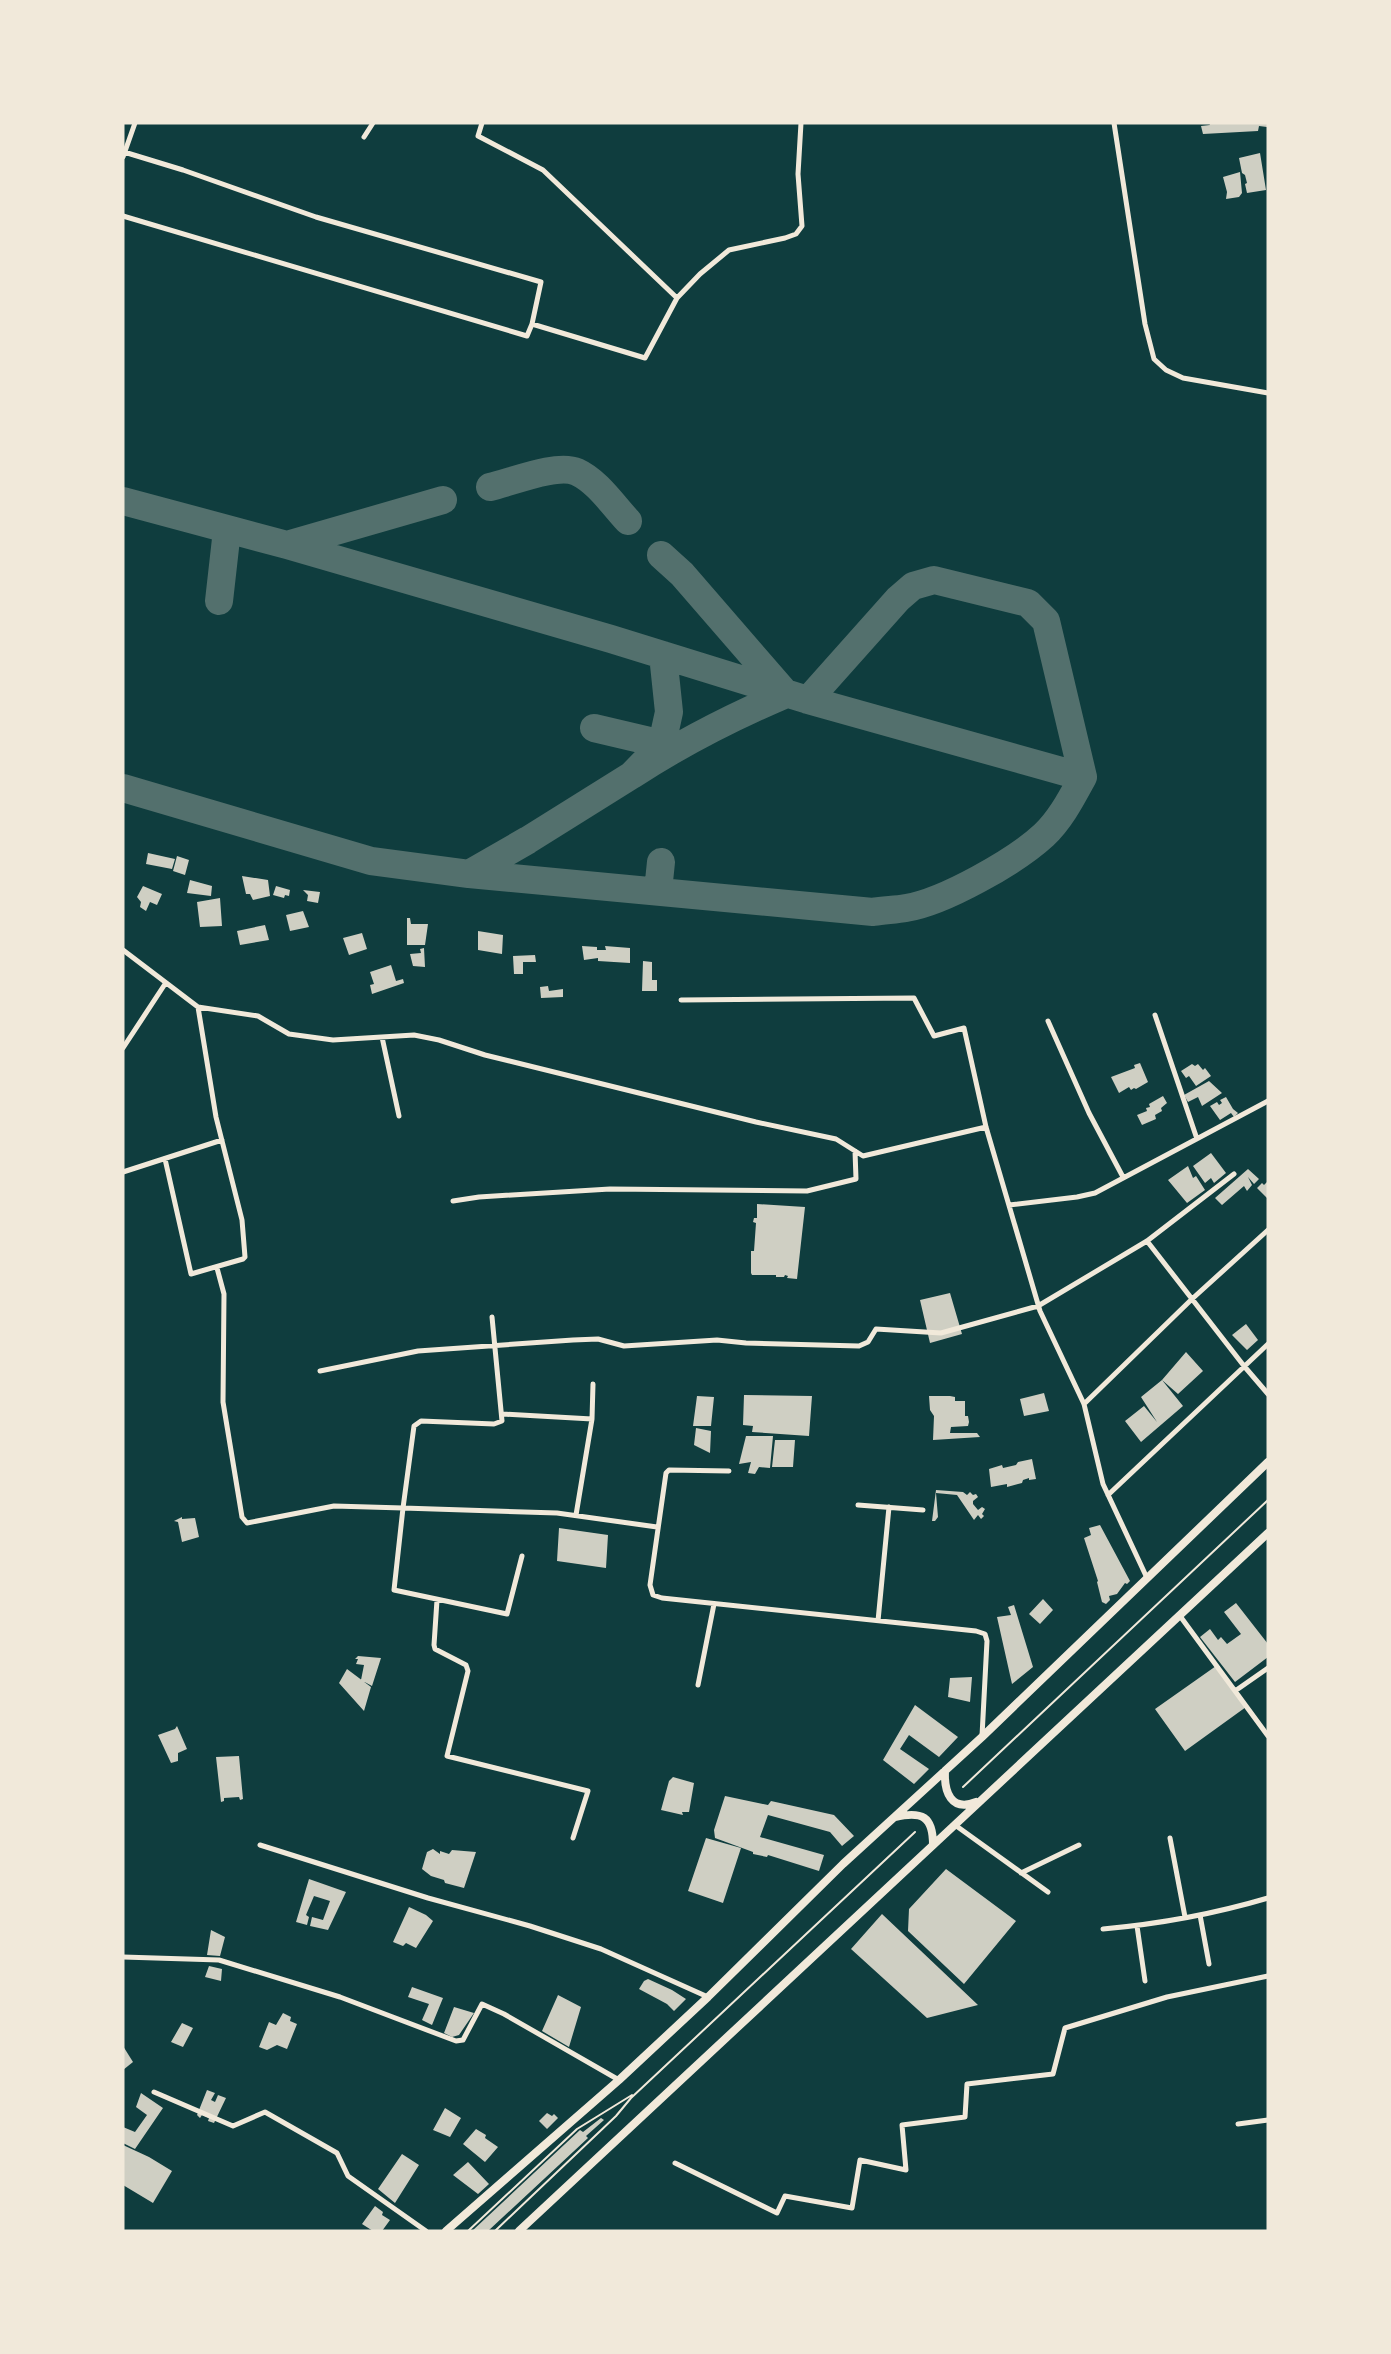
<svg xmlns="http://www.w3.org/2000/svg" width="1391" height="2354" font-family="'Exo 2',sans-serif">
<style>
.lines{fill:none;stroke-linecap:round;stroke-linejoin:round}
.taxiway{stroke:#53706d;stroke-width:28}
.building{fill:#cfcfc3}
.service{stroke:#f1e9da;stroke-width:2}
.minor{stroke:#f1e9da;stroke-width:5}
.trunk{stroke:#f1e9da;stroke-width:8}
</style>
<rect width="100%" height="100%" fill="#0f3d3e"/>
<g class="lines">
<path class="taxiway" d="M490,487c22,-5 67,-24 87,-15 20,9 36,33 51,49
M123,501l164,44 324,94 197,61 275,77
M287,545l156,-45
M219,601l8,-71
M594,728l68,16
M632,775c49,-32 100,-58 154,-81l-104,-120 -21,-19
M123,788l248,73 98,13 404,38c11,-2 22,-2 33,-4 38,-6 110,-47 138,-73 17,-16 28,-38 39,-58l-37,-156 -18,-18 -94,-23 -21,6 -15,13 -90,101
M469,874l59,-34 104,-65 30,-31 7,-32 -6,-57
M658,891l3,-29"/>
</g>
<path class="building" d="M1209,123h58v4l-8,-1 -1,5 -55,3 -2,-8 9,-1z
M1260,153l6,37 -19,3 -2,-9 2,-1 -2,-8 -3,-2 -3,-15z
M1240,172l2,21 -3,4 -13,2 1,-7 -4,-15z
M148,853l27,6 -3,10 -26,-5z
M177,856l12,4 -4,15 -12,-4z
M242,876l26,4 2,16 -17,4 -3,-6h-4z
M190,880l22,6 -1,10 -24,-3z
M143,886l19,8 -5,11 -7,-3 -4,9 -6,-4 1,-5 -4,-5z
M276,886l14,4 -1,6 -4,-1 -1,3 -11,-3z
M303,890l17,2 -2,11 -11,-2 1,-6z
M220,898l2,28 -22,1 -3,-25z
M303,911l6,16 -19,4 -4,-16z
M407,918h3l1,6h17l-3,21h-18z
M265,925l4,15 -29,5 -3,-14z
M478,931l25,4 -1,19 -24,-4z
M362,933l5,16 -18,6 -6,-17z
M582,946l15,1v3h9l-1,-4 25,2v15l-32,-2v-3l-14,2z
M424,948l1,19 -12,-1 -3,-12 11,-1 -1,-4z
M535,955l1,7h-13v12h-9l-1,-18z
M643,961l9,1v18h5v11h-15z
M391,965l5,16 7,-2 1,4 -32,11 -2,-9 4,-1 -4,-12z
M548,986l1,5 14,-2v8l-22,1 -1,-11z
M1140,1063l8,19 -12,7 -2,-1 -3,2 -2,-3 -10,6 -8,-16 24,-9 -1,-3z
M1192,1064l3,2 3,-2 5,6 2,-2 6,8 -15,10 -7,-10 -3,2 -5,-7z
M1209,1081l13,12 -20,13 -4,-9 -10,5 -4,-7z
M1163,1096l4,7 -6,5 1,3 -7,4 1,4 -14,6 -5,-10 10,-4 -1,-3 4,-1 -1,-3z
M1226,1097l7,12 5,4 -4,4 -3,-4 -11,7 -10,-14 7,-4 2,3 3,-2 -2,-3z
M1211,1153l15,20 -12,10 -3,-5 -6,5 -12,-17z
M1188,1166l5,12 3,-2 9,14 -18,13 -19,-23z
M1248,1169l11,10 -5,5 -6,-7 4,8 -5,6 -3,-5 -22,19 -7,-7z
M1268,1181v18l-11,-11 5,-5 2,2z
M757,1204l48,3 -8,72 -10,-1 1,-2 -3,-1 -1,2h-8v-2h-24l-1,-2v-22h3l2,-28 -3,-1 1,-4h3z
M950,1293l12,41 -32,9 -10,-43z
M1246,1324l12,16 -11,10 -15,-15z
M1186,1352l17,19 -25,23 -16,-14z
M1162,1380l21,26 -42,36 -16,-21 19,-15 13,16 -16,-25z
M1044,1393l5,18 -25,5 -4,-17z
M744,1395l68,1 -3,40 -57,-4 1,-6 -10,-1z
M697,1396l17,1 -3,29h-18z
M929,1396h21l5,1v4h10v15h3l1,6 -1,4 -17,1 -1,6h27l3,4 -47,3 1,-24 -4,-6z
M696,1428l15,3 -1,22 -16,-8z
M746,1436h27l-3,32 -11,-1 -4,7 -7,-1 3,-11 -12,2z
M775,1440h20l-2,27h-21z
M1032,1459l4,20 -7,1v-2l-6,2 -1,3 -15,4v-3l-16,3 -2,-18 13,-4 1,3 13,-3 2,-3z
M936,1490l27,2 4,3 3,-3 3,3 3,-1 2,3 -5,4v3l5,6 4,-3 3,2 -3,5 2,2 -3,3 -3,-4 -4,5 -17,-25 -21,-2 2,24 -3,4h-3z
M182,1517v2l13,-1 4,19 -17,5 -4,-20 -4,-1z
M1100,1525l30,56 -3,3 -2,-1 -8,11 -8,2 1,4 -4,4 -4,-2 -5,-20 1,-1 -14,-43 7,-3 -2,-7z
M559,1528l49,7 -2,33 -49,-7z
M1043,1599l10,11 -13,14 -11,-10z
M1236,1603l32,41v13l-33,25 -35,-45 10,-8 8,11 3,-3 6,7 14,-10 -17,-22z
M1014,1605l19,62 -21,17 -15,-67 14,-2 -3,-8z
M358,1656l23,2 -9,28 -11,-6 3,-15 -8,-1 2,-5h-3z
M1216,1666l30,41 -61,44 -30,-42z
M347,1669l24,18 -7,24 -25,-28z
M972,1677l-2,25 -22,-5 2,-19z
M915,1705l43,32 -19,20 -30,-22 -9,14 29,20 -15,15 -31,-24z
M177,1726l10,23 -9,4v8l-7,2 -13,-28 17,-6z
M239,1756l4,43 -3,1 -1,-3 -15,1v3l-3,1 -5,-45z
M673,1777l21,6 -5,29h-7l1,3 -22,-5 8,-29z
M725,1796l43,9 3,-4 63,14 20,21 -12,10 -12,-14 -62,-17 -8,22 64,18 -5,16 -51,-16 -1,2 -14,-3v-2l-38,-14 -1,-8z
M706,1838l35,10 -18,55 -35,-12z
M433,1849l7,5v-3l9,3 3,-4 24,2 -12,36 -19,-5 -1,-3 -13,-4 -9,-7 5,-17z
M946,1869l70,52 -52,63 -56,-53 1,-22z
M309,1879l37,13 -18,38 -18,-4 2,-9 11,3 7,-19 -16,-5 -8,19 3,2 -2,8 -11,-3z
M409,1907l17,8 7,6 -17,27 -10,-5 -3,3 -10,-4z
M882,1914l96,91 -51,13 -76,-69z
M211,1930l14,7 -5,19 -13,-1z
M209,1966l13,3 -1,12 -16,-4z
M648,1979l24,11 14,9 -12,12 -7,-7 -28,-15 5,-8z
M412,1987l31,11 -11,27 -10,-5 7,-16 -21,-7z
M558,1995l23,12 -12,40 -27,-16z
M454,2007l20,6 -15,22 -7,2 -8,-4z
M283,2013l8,4 -1,4 7,3 -10,25 -10,-4 -10,5 -8,-3 10,-25 7,3z
M182,2023l11,5 -10,19 -12,-5z
M123,2046l10,16 -10,8z
M207,2090l8,3 -4,7 4,2 3,-7 8,3 -12,25 -6,-2 1,-3 -7,-3 -2,3 -3,-3z
M141,2093l22,15 -28,41 -12,-6v-16l12,5 12,-17 -11,-8z
M445,2108l16,10 -11,19 -17,-7z
M547,2113l5,3 2,-2 4,4 -11,11 -8,-8z
M601,2118l3,2 -18,16 2,2 -100,93h-16l108,-101 3,2z
M476,2129l10,6 -1,3 13,9 -13,15 -22,-18z
M123,2145l26,12 23,14 -19,32 -30,-18z
M402,2154l17,11 -24,38 -17,-14z
M468,2162l21,22 -11,10 -25,-19z
M375,2206l8,6 -1,3 8,5 -8,11h-9l-11,-7z"/>
<g class="lines">
<path class="service" d="M963,1787l305,-287
M468,2231l109,-102 55,-34
M495,2231l121,-115 15,-18 284,-266"/>
<path class="minor" d="M482,123l-4,13 65,34 134,128
M1114,123l31,201 9,35 12,11 17,8 85,15
M364,137l9,-14
M123,157l12,-34
M123,216l404,120 5,-12 9,-42 -225,-65 -133,-47 -59,-18
M532,324l113,34 32,-60 23,-24 29,-24 56,-12 11,-4 6,-8 -4,-52 3,-51
M123,950l75,57 60,9 31,18 44,6 81,-5 25,5 46,15 271,67 80,17 27,17 123,-29
M681,1000l233,-2 20,38 30,-8 22,99 54,184 44,93 19,80 44,94
M1155,1015l42,124
M1048,1021l41,92 34,64
M382,1037l17,79
M123,1048l42,-64
M165,1159l26,115 52,-15 2,-2 -3,-37 -26,-103 -18,-110
M123,1172l99,-32
M453,1201l26,-4 131,-8 197,2 49,-12 -1,-28
M1009,1205l68,-8 18,-4 173,-92
M1147,1241l97,125 24,28
M217,1268l7,26 -1,108 19,115 5,6 87,-17 69,2 11,-82 7,-5 73,3 8,-3 -10,-104
M320,1371l98,-20 155,-11 25,-1 26,7 93,-6 29,3 113,3 9,-4 8,-13 65,4 97,-27 109,-65 87,-67
M1084,1404l108,-105 76,-69
M503,1414l89,5
M729,1471l-60,-1 -3,3 -16,112 3,10 9,3 314,33 9,3 2,7 -5,95
M1108,1495l160,-151
M858,1505l65,5
M576,1515l16,-96 1,-35
M522,1556l-15,58 -113,-24 9,-82 154,5 100,14
M437,1600l-3,45 1,4 31,16 2,6 -21,85 141,35 -15,47
M1180,1616l88,120
M878,1621l11,-114
M698,1685l16,-81
M1235,1691l33,-23
M955,1825l93,67
M1170,1838l15,79
M260,1845l168,53 102,28 71,23 107,48
M1021,1873l58,-28
M1200,1915l9,49
M1137,1926l8,55
M1103,1929c56,-5 111,-15 165,-31
M123,1957l96,3 121,37 116,44 7,-1 19,-36 22,10 115,66
M154,2092l79,34 32,-14 72,41 11,23 78,55
M1238,2124l30,-4
M675,2163l102,50 8,-17 67,12 8,-48 46,10 -4,-45 63,-8 2,-33 86,-10 12,-46 102,-31 101,-21"/>
<path class="trunk" d="M945,1771c-1,21 6,41 31,31
M895,1817c27,-6 38,-1 38,28
M446,2231l173,-151 89,-83 135,-133 139,-127 286,-275
M519,2231l749,-698"/>
</g>
<rect width="1391" height="2354" fill="none" stroke="#f1e9da" stroke-width="249"/>
</svg>
